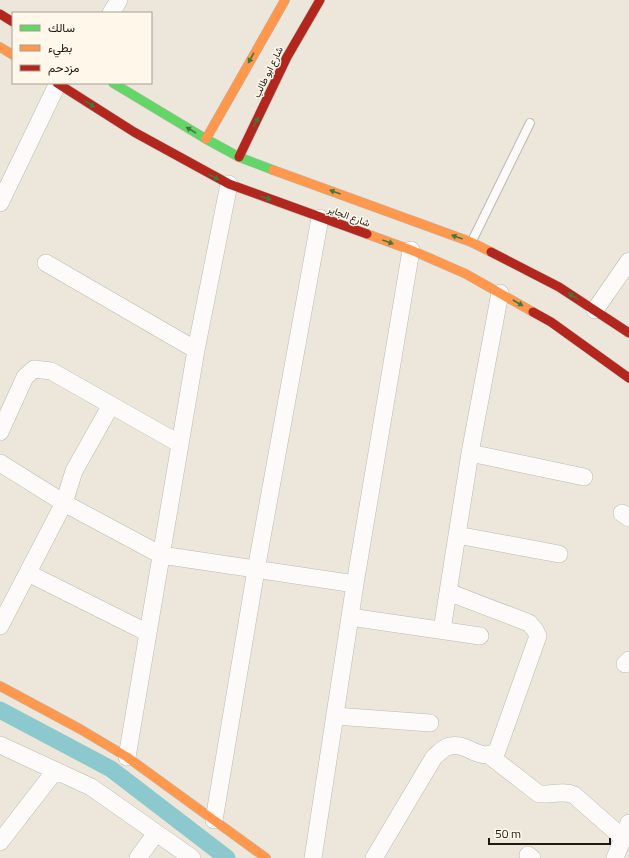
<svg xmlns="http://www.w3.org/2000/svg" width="629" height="858" font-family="'Titillium Web',Vazirmatn,sans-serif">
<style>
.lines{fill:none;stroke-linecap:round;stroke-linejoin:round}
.canal{stroke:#8cc9ce;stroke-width:17}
.lane-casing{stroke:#bcb8ae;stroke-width:10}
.street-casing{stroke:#bcb8ae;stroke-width:18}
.fast-casing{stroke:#bcb8ae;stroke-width:10}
.slow-casing{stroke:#bcb8ae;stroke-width:10}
.jam-casing{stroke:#bcb8ae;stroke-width:10}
.lane{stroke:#fcfbfa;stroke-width:8}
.street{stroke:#fcfbfa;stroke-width:17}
.fast{stroke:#63d668;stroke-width:9}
.slow{stroke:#ff974d;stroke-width:9}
.jam{stroke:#b3261e;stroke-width:9}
.oneway{fill:#40783c}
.labels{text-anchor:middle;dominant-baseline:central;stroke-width:3;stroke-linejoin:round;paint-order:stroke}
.street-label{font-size:10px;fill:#1d1911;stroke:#fef7ea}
</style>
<rect width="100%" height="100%" fill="#ede7db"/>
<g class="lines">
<path class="canal" d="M0,710l111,59 116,89"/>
<defs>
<path id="lane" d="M472,241l58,-118"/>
<path id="street" d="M111,13l8,-13
M0,203l58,-120
M46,263l150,87
M595,310l34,-49
M0,432l25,-55 9,-8 17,2 129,73
M470,453l114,24
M0,463l64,40 97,52 194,29
M622,513l7,5
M457,535l102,19
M28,573l120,60
M350,617l130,19
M0,626l64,-123 10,-32 37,-66
M442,630l28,-177 30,-160
M625,664l4,-4
M335,716l95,7
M0,745l91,42 101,71
M490,756l49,38c12,1 24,-4 35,1l49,43
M127,757l69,-407 33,-166
M214,820l42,-250 64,-352
M0,842l55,-71
M528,855l4,3
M138,858l18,-25
M313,858l42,-274 56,-334
M374,858l60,-101c4,-3 8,-8 13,-10 19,-8 32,17 50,4l41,-115 -3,-6 -6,-7 -81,-31
M615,858l14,-35"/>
<path id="fast" d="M113,83l93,56 33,18 34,13"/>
<path id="slow" d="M0,47l13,8
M206,139l79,-139
M273,170l198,72 20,10
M367,234l44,16 55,24 67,38
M0,686l80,43 47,28 139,101"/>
<path id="jam" d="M0,14l13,8
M57,83l77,49 95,52 138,50
M239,157l48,-100 33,-57
M491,252l68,35 70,46
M533,312l18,10 78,56"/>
</defs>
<use href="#lane" class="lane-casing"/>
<use href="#street" class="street-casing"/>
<use href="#fast" class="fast-casing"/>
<use href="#slow" class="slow-casing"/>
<use href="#jam" class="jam-casing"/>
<use href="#lane" class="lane"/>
<use href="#street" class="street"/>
<use href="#fast" class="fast"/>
<use href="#slow" class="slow"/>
<use href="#jam" class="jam"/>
</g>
<defs><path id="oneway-solid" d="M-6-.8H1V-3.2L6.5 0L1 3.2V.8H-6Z"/></defs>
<g class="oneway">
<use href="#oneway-solid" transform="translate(251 58) rotate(119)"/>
<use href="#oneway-solid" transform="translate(90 104) rotate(33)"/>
<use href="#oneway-solid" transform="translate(256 122) rotate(-64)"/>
<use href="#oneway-solid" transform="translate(191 130) rotate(-149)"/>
<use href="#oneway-solid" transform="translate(214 177) rotate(28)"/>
<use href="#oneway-solid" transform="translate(335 192) rotate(-160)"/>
<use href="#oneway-solid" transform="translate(266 198) rotate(20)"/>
<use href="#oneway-solid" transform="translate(457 237) rotate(-160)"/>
<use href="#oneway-solid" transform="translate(388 242) rotate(20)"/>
<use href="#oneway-solid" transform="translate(573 296) rotate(-147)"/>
<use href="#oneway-solid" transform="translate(518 303) rotate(30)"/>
</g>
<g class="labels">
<g class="street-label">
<text transform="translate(268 72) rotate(-64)">شارع ابو طالب</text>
<text transform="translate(349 216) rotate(20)">شارع الجاير</text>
</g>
</g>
<rect x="12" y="12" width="140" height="72" fill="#fef7ea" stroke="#a49e93"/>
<rect x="20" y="25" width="20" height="6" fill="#63d668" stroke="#a49e93"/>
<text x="48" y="32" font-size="12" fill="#1d1911">سالك</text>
<rect x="20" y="45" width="20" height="6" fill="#ff974d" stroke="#a49e93"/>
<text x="48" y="52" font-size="12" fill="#1d1911">بطيء</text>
<rect x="20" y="65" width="20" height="6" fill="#b3261e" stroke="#a49e93"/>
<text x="48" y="72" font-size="12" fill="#1d1911">مزدحم</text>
<path d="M489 838v6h121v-6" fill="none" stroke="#1d1911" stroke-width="2"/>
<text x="495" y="838" font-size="12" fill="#1d1911" stroke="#fef7ea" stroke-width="3" paint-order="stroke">50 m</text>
</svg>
